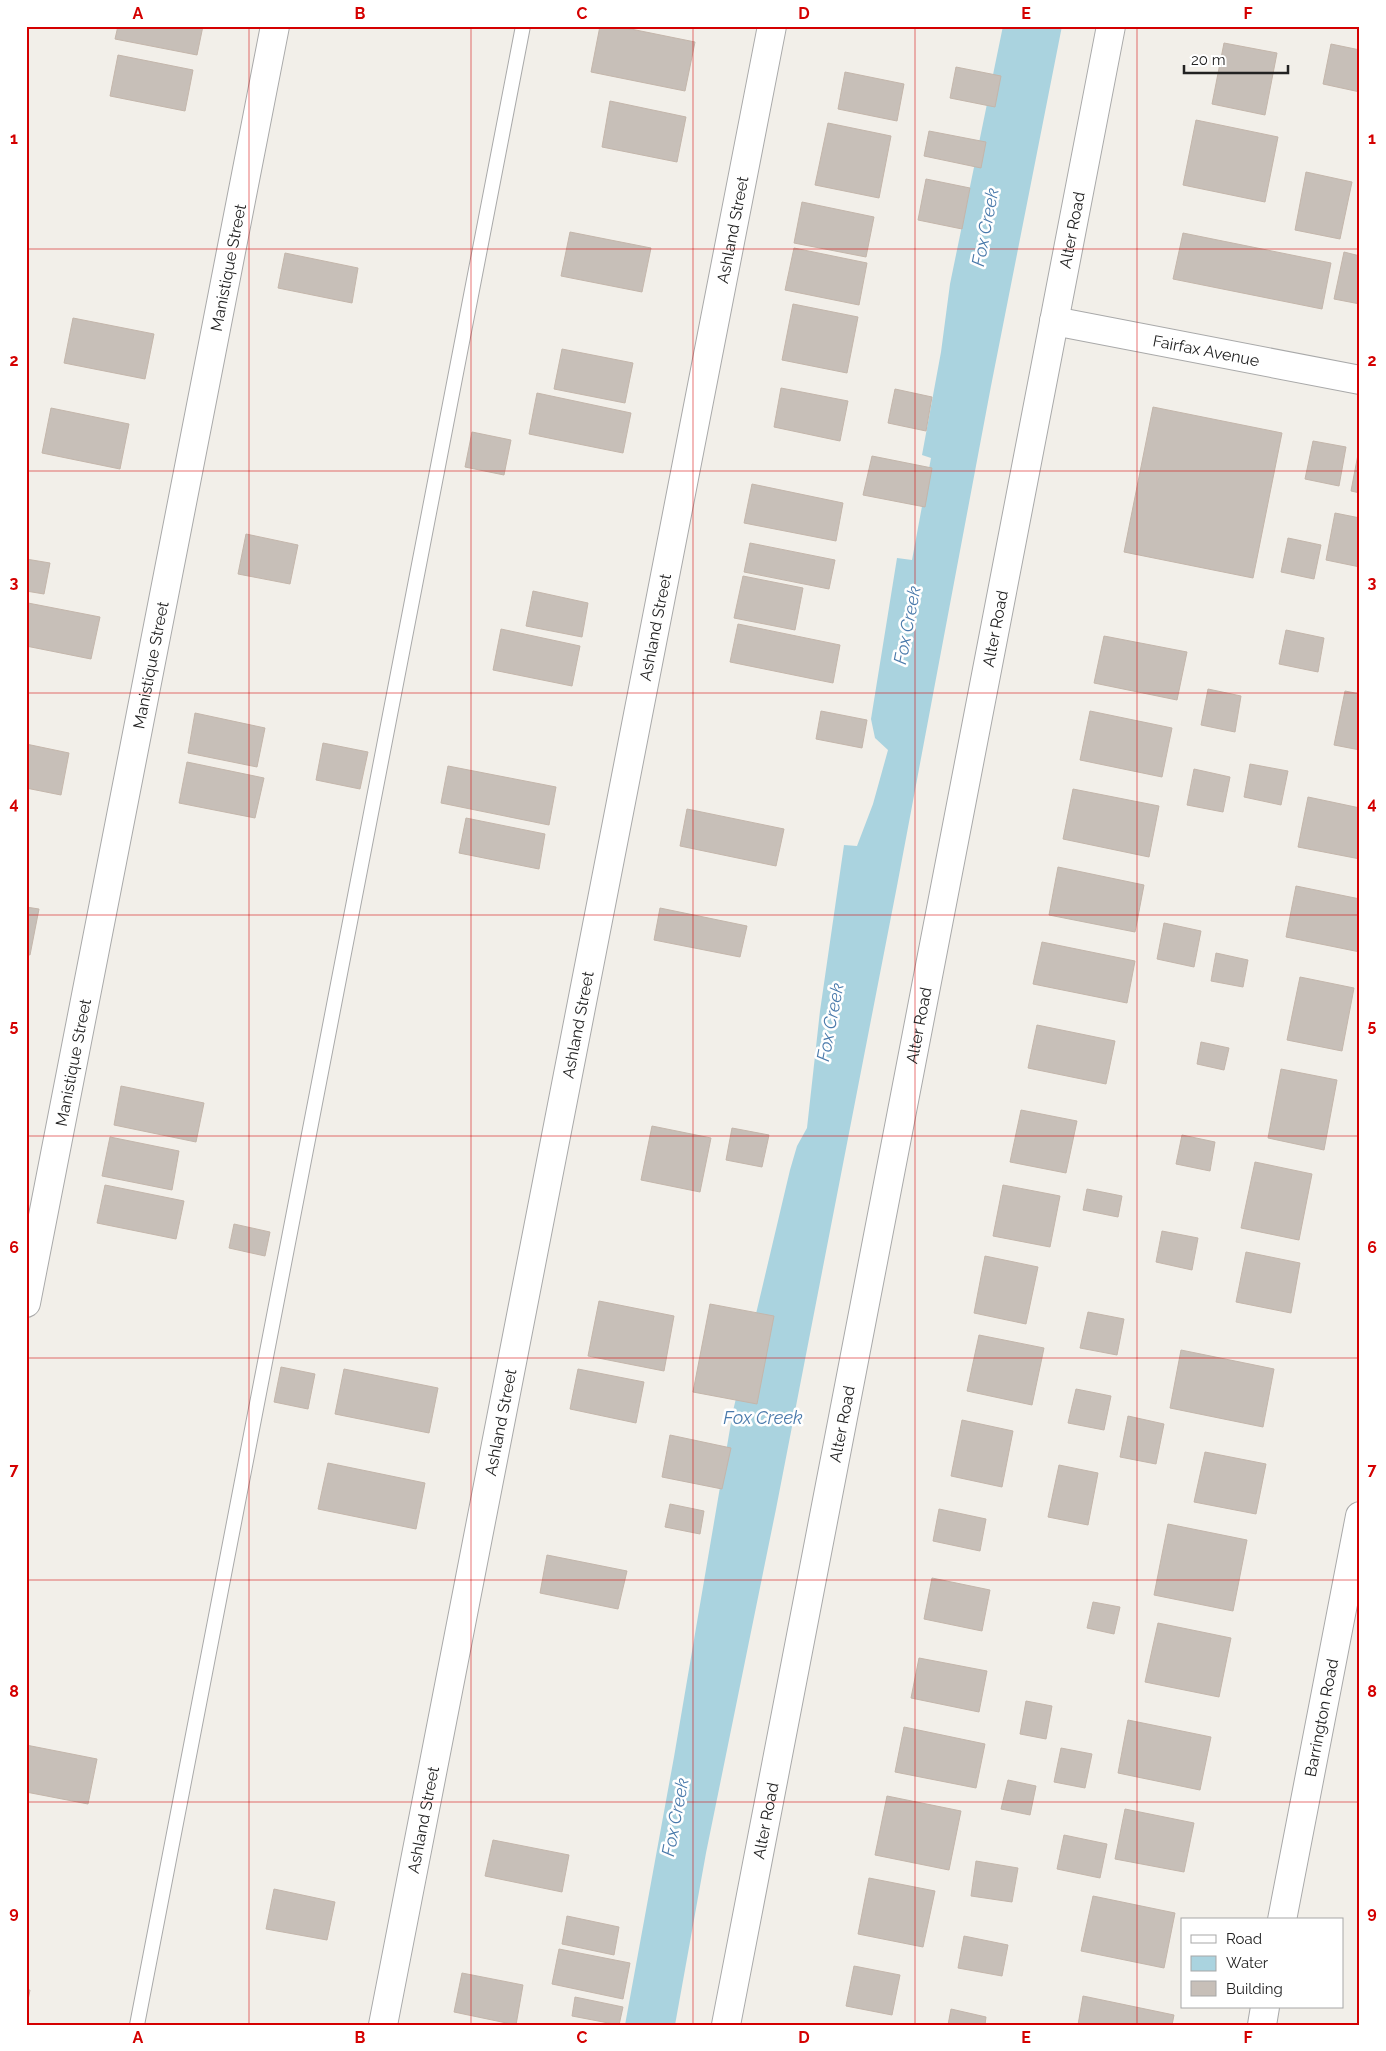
<svg xmlns="http://www.w3.org/2000/svg" width="1386" height="2051" font-family="Raleway,sans-serif">
<style>
.water{fill:#aad3df}
.building{fill:#c7bfb8;stroke:#c4b6ab}
.lines{fill:none;stroke-linecap:round;stroke-linejoin:round}
.lane-casing{stroke:#a9a9a9;stroke-width:16}
.street-casing{stroke:#a9a9a9;stroke-width:30}
.lane{stroke:#fff;stroke-width:14}
.street{stroke:#fff;stroke-width:28}
.grid{fill:none;stroke:#d40000;stroke-width:1;stroke-opacity:0.55}
.labels{text-anchor:middle;dominant-baseline:central;stroke-width:5;stroke-linejoin:round;paint-order:stroke}
.street-label{font-size:16px;fill:#222;stroke:#fff}
.water-label{font-size:18px;font-style:italic;fill:#4a7aab;stroke:#fff}
.neatline{fill:none;stroke:#d40000;stroke-width:2}
.grid-label{font-size:16px;text-anchor:middle;font-weight:bold;fill:#d40000}
</style>
<rect width="100%" height="100%" fill="#f2efe9"/>
<path class="water" d="M1003,26h59l-71,360 -94,500 -121,623 -70,344 -31,172h-50l49,-268 59,-346 57,-241 7,-24 10,-18 13,-117 24,-166 13,1 16,-42 15,-54 -13,-12 -4,-19 26,-161 15,2 19,-102 -9,-3 19,-103 9,-68z"/>
<path class="building" d="M118,26h85l-6,29 -82,-16z
M600,26h16l79,16 -10,49 -94,-19z
M1224,43l53,10 -12,62 -53,-11z
M1331,44l29,6v42l-37,-8z
M118,55l75,15 -8,41 -75,-15z
M956,67l45,9 -6,31 -45,-9z
M845,72l59,12 -7,37 -59,-12z
M610,101l76,16 -9,45 -75,-15z
M1196,120l82,17 -13,65 -82,-17z
M828,123l63,13 -12,62 -64,-13z
M929,131l57,11 -5,26 -57,-12z
M1306,172l46,10 -12,57 -45,-9z
M926,179l44,9 -8,41 -44,-9z
M802,202l72,15 -8,40 -72,-14z
M570,232l81,16 -9,44 -81,-16z
M1183,233l148,30 -9,46 -149,-30z
M794,248l73,15 -8,42 -74,-15z
M1344,252l16,4v48l-26,-5z
M285,253l73,15 -6,35 -74,-15z
M793,304l65,13 -11,56 -65,-13z
M73,318l81,16 -9,45 -81,-16z
M562,349l71,14 -8,40 -71,-14z
M781,388l67,13 -8,40 -66,-14z
M895,389l37,8 -6,34 -38,-8z
M537,393l94,20 -8,40 -94,-19z
M1153,407l129,26 -29,145 -129,-26z
M51,408l78,16 -9,45 -78,-16z
M472,432l39,8 -7,35 -39,-8z
M1313,441l33,6 -7,39 -34,-7z
M1360,444v49l-9,-2z
M872,456l60,12 -7,39 -62,-12z
M752,484l91,19 -7,38 -92,-18z
M1335,513l25,5v49l-34,-7z
M246,534l52,11 -8,39 -52,-10z
M1288,538l33,7 -7,34 -33,-7z
M750,543l85,17 -6,29 -85,-17z
M26,559l24,4 -6,31 -18,-3z
M743,576l60,12 -8,42 -61,-12z
M533,591l55,12 -6,34 -56,-11z
M28,603l72,14 -9,42 -65,-13z
M738,624l102,21 -7,38 -103,-21z
M501,629l79,17 -8,40 -79,-16z
M1286,630l38,8 -6,34 -39,-8z
M1104,636l83,16 -10,48 -83,-17z
M1208,689l33,7 -6,36 -34,-7z
M1345,691l15,3v56l-26,-5z
M821,711l46,9 -5,28 -46,-9z
M1090,711l82,17 -10,49 -82,-17z
M195,713l70,15 -8,39 -69,-14z
M323,743l45,9 -8,37 -44,-9z
M26,744l43,9 -8,42 -35,-7z
M187,762l77,16 -9,40 -76,-15z
M1250,764l38,7 -7,34 -37,-8z
M448,766l108,21 -7,38 -108,-22z
M1194,769l36,8 -7,35 -36,-7z
M1073,789l86,17 -10,51 -86,-18z
M1308,797l52,11v51l-62,-12z
M687,809l97,20 -8,37 -96,-20z
M466,818l79,16 -6,35 -80,-16z
M1058,867l86,18 -9,47 -86,-17z
M1296,886l64,13v53l-74,-15z
M26,907l13,2 -9,46 -4,-1z
M660,908l87,18 -7,31 -86,-17z
M1164,923l37,8 -7,36 -37,-8z
M1042,942l93,19 -8,42 -94,-19z
M1216,953l32,7 -5,27 -32,-6z
M1300,977l54,11 -12,63 -55,-11z
M1037,1025l78,16 -9,43 -78,-16z
M1201,1042l28,6 -5,22 -27,-6z
M1281,1069l56,11 -13,70 -56,-12z
M121,1086l83,17 -8,39 -82,-17z
M1021,1110l56,11 -11,52 -56,-11z
M652,1126l59,12 -11,54 -59,-12z
M732,1128l37,7 -7,32 -36,-7z
M1182,1135l33,7 -5,29 -34,-7z
M110,1137l69,14 -7,39 -70,-14z
M1255,1162l57,12 -13,66 -58,-12z
M105,1185l79,16 -8,38 -79,-16z
M1003,1185l57,11 -10,51 -57,-11z
M1087,1189l35,7 -4,21 -35,-7z
M234,1224l36,8 -5,24 -36,-8z
M1162,1231l36,7 -6,32 -36,-8z
M1246,1252l54,11 -9,50 -55,-11z
M985,1256l53,11 -12,57 -52,-11z
M599,1301l75,15 -10,55 -76,-15z
M710,1304l64,12 -17,88 -64,-12z
M1088,1312l36,7 -7,36 -37,-7z
M979,1335l65,13 -12,57 -65,-14z
M1181,1350l93,19 -11,58 -93,-19z
M281,1367l34,7 -7,35 -34,-7z
M344,1369l94,19 -9,45 -94,-19z
M578,1369l66,13 -8,41 -66,-14z
M1076,1389l35,7 -7,34 -36,-7z
M1128,1416l36,8 -8,40 -36,-7z
M962,1420l51,11 -11,56 -51,-11z
M670,1435l61,13 -9,41 -60,-12z
M1205,1452l61,12 -10,50 -62,-12z
M328,1463l97,20 -9,46 -98,-20z
M1059,1465l39,8 -10,52 -40,-8z
M670,1504l34,7 -4,23 -35,-7z
M939,1509l47,10 -6,32 -47,-10z
M1168,1524l79,16 -14,71 -79,-16z
M547,1555l80,16 -9,38 -78,-16z
M932,1578l58,12 -8,41 -58,-12z
M1093,1602l27,5 -6,27 -27,-6z
M1158,1623l73,15 -12,59 -74,-15z
M919,1658l68,13 -8,41 -68,-14z
M1026,1701l26,5 -6,33 -26,-5z
M1128,1720l83,17 -11,53 -82,-17z
M904,1727l81,17 -9,44 -81,-16z
M26,1745l71,14 -9,45 -62,-12z
M1061,1748l31,6 -7,34 -31,-6z
M1008,1780l28,6 -6,29 -29,-6z
M887,1796l74,15 -12,59 -74,-15z
M1125,1809l69,14 -10,49 -69,-13z
M1064,1835l43,9 -7,34 -43,-9z
M493,1840l76,15 -7,37 -77,-16z
M976,1861l42,7 -6,34 -41,-6z
M869,1878l66,13 -12,56 -65,-13z
M274,1889l61,13 -8,38 -61,-11z
M1093,1896l82,17 -11,55 -83,-17z
M567,1916l52,11 -5,28 -52,-11z
M964,1936l44,9 -6,31 -44,-8z
M559,1949l71,14 -7,36 -71,-15z
M854,1966l46,9 -8,40 -46,-9z
M462,1973l61,12 -7,40 -62,-13z
M26,1990h4l-4,20z
M1083,1996l91,19 -2,10h-94z
M575,1997l48,10 -4,18 -47,-9z
M951,2009l35,8 -1,8h-37z"/>
<g class="lines">
<defs>
<path id="lane" d="M137,2025l386,-1999"/>
<g id="street">
<path id="s1" d="M1054,321l306,59"/>
<path id="s2" d="M26,1303l249,-1277"/>
<path id="s3" d="M1282,1920l78,-404"/>
<path id="s4" d="M383,2025l389,-1999"/>
<path id="s5" d="M726,2025l385,-1999"/>
<path d="M1262,2025l3,-18"/>
</g>
</defs>
<use href="#lane" class="lane-casing"/>
<use href="#street" class="street-casing"/>
<use href="#lane" class="lane"/>
<use href="#street" class="street"/>
</g>
<path class="grid" d="M249,26v1999M471,26v1999M693,26v1999M915,26v1999M1137,26v1999M26,249h1334M26,471h1334M26,693h1334M26,915h1334M26,1136h1334M26,1358h1334M26,1580h1334M26,1802h1334"/>
<g class="labels">
<g class="street-label">
<text stroke="none"><textPath href="#s4" startOffset="1829">Ashland Street</textPath></text>
<text stroke="none"><textPath href="#s5" startOffset="1828">Alter Road</textPath></text>
<text stroke="none"><textPath href="#s2" startOffset="1055">Manistique Street</textPath></text>
<text stroke="none"><textPath href="#s1" startOffset="155">Fairfax Avenue</textPath></text>
<text stroke="none"><textPath href="#s4" startOffset="1424">Ashland Street</textPath></text>
<text stroke="none"><textPath href="#s5" startOffset="1422">Alter Road</textPath></text>
<text stroke="none"><textPath href="#s2" startOffset="650">Manistique Street</textPath></text>
<text stroke="none"><textPath href="#s5" startOffset="1018">Alter Road</textPath></text>
<text stroke="none"><textPath href="#s4" startOffset="1019">Ashland Street</textPath></text>
<text stroke="none"><textPath href="#s2" startOffset="245">Manistique Street</textPath></text>
<text stroke="none"><textPath href="#s4" startOffset="614">Ashland Street</textPath></text>
<text stroke="none"><textPath href="#s5" startOffset="612">Alter Road</textPath></text>
<text stroke="none"><textPath href="#s3" startOffset="206">Barrington Road</textPath></text>
<text stroke="none"><textPath href="#s4" startOffset="209">Ashland Street</textPath></text>
<text stroke="none"><textPath href="#s5" startOffset="208">Alter Road</textPath></text>
</g>
<g class="water-label">
<text transform="translate(985 227) rotate(-79)">Fox Creek</text>
<text transform="translate(907 625) rotate(-79)">Fox Creek</text>
<text transform="translate(830 1022) rotate(-79)">Fox Creek</text>
<text x="763" y="1417">Fox Creek</text>
<text transform="translate(675 1817) rotate(-79)">Fox Creek</text>
</g>
</g>
<rect width="1386" height="2051" fill="none" stroke="#ffffff" stroke-width="55"/>
<rect x="1181" y="1918" width="162" height="90" fill="#ffffff" stroke="#a7a7a7"/>
<rect x="1191" y="1935" width="25" height="8" fill="#ffffff" stroke="#a7a7a7"/>
<text x="1226" y="1944" font-size="15" fill="#222222">Road</text>
<rect x="1191" y="1956" width="25" height="15" fill="#aad3df" stroke="#a7a7a7"/>
<text x="1226" y="1968" font-size="15" fill="#222222">Water</text>
<rect x="1191" y="1981" width="25" height="15" fill="#c7bfb8" stroke="#a7a7a7"/>
<text x="1226" y="1994" font-size="15" fill="#222222">Building</text>
<path d="M1184 65v8h104v-8" fill="none" stroke="#222222" stroke-width="2.5"/>
<text x="1191" y="65" font-size="15" fill="#222222" stroke="#ffffff" stroke-width="4" paint-order="stroke">20 m</text>
<rect x="28" y="28" width="1330" height="1996" class="neatline"/>
<g class="grid-label">
<text x="138" y="19">A</text>
<text x="360" y="19">B</text>
<text x="582" y="19">C</text>
<text x="804" y="19">D</text>
<text x="1026" y="19">E</text>
<text x="1248" y="19">F</text>
<text x="14" y="144">1</text>
<text x="1372" y="144">1</text>
<text x="14" y="366">2</text>
<text x="1372" y="366">2</text>
<text x="14" y="588">3</text>
<text x="1372" y="588">3</text>
<text x="14" y="809">4</text>
<text x="1372" y="809">4</text>
<text x="14" y="1031">5</text>
<text x="1372" y="1031">5</text>
<text x="14" y="1253">6</text>
<text x="1372" y="1253">6</text>
<text x="14" y="1475">7</text>
<text x="1372" y="1475">7</text>
<text x="14" y="1697">8</text>
<text x="1372" y="1697">8</text>
<text x="14" y="1918">9</text>
<text x="1372" y="1918">9</text>
<text x="138" y="2043">A</text>
<text x="360" y="2043">B</text>
<text x="582" y="2043">C</text>
<text x="804" y="2043">D</text>
<text x="1026" y="2043">E</text>
<text x="1248" y="2043">F</text>
</g>
</svg>
